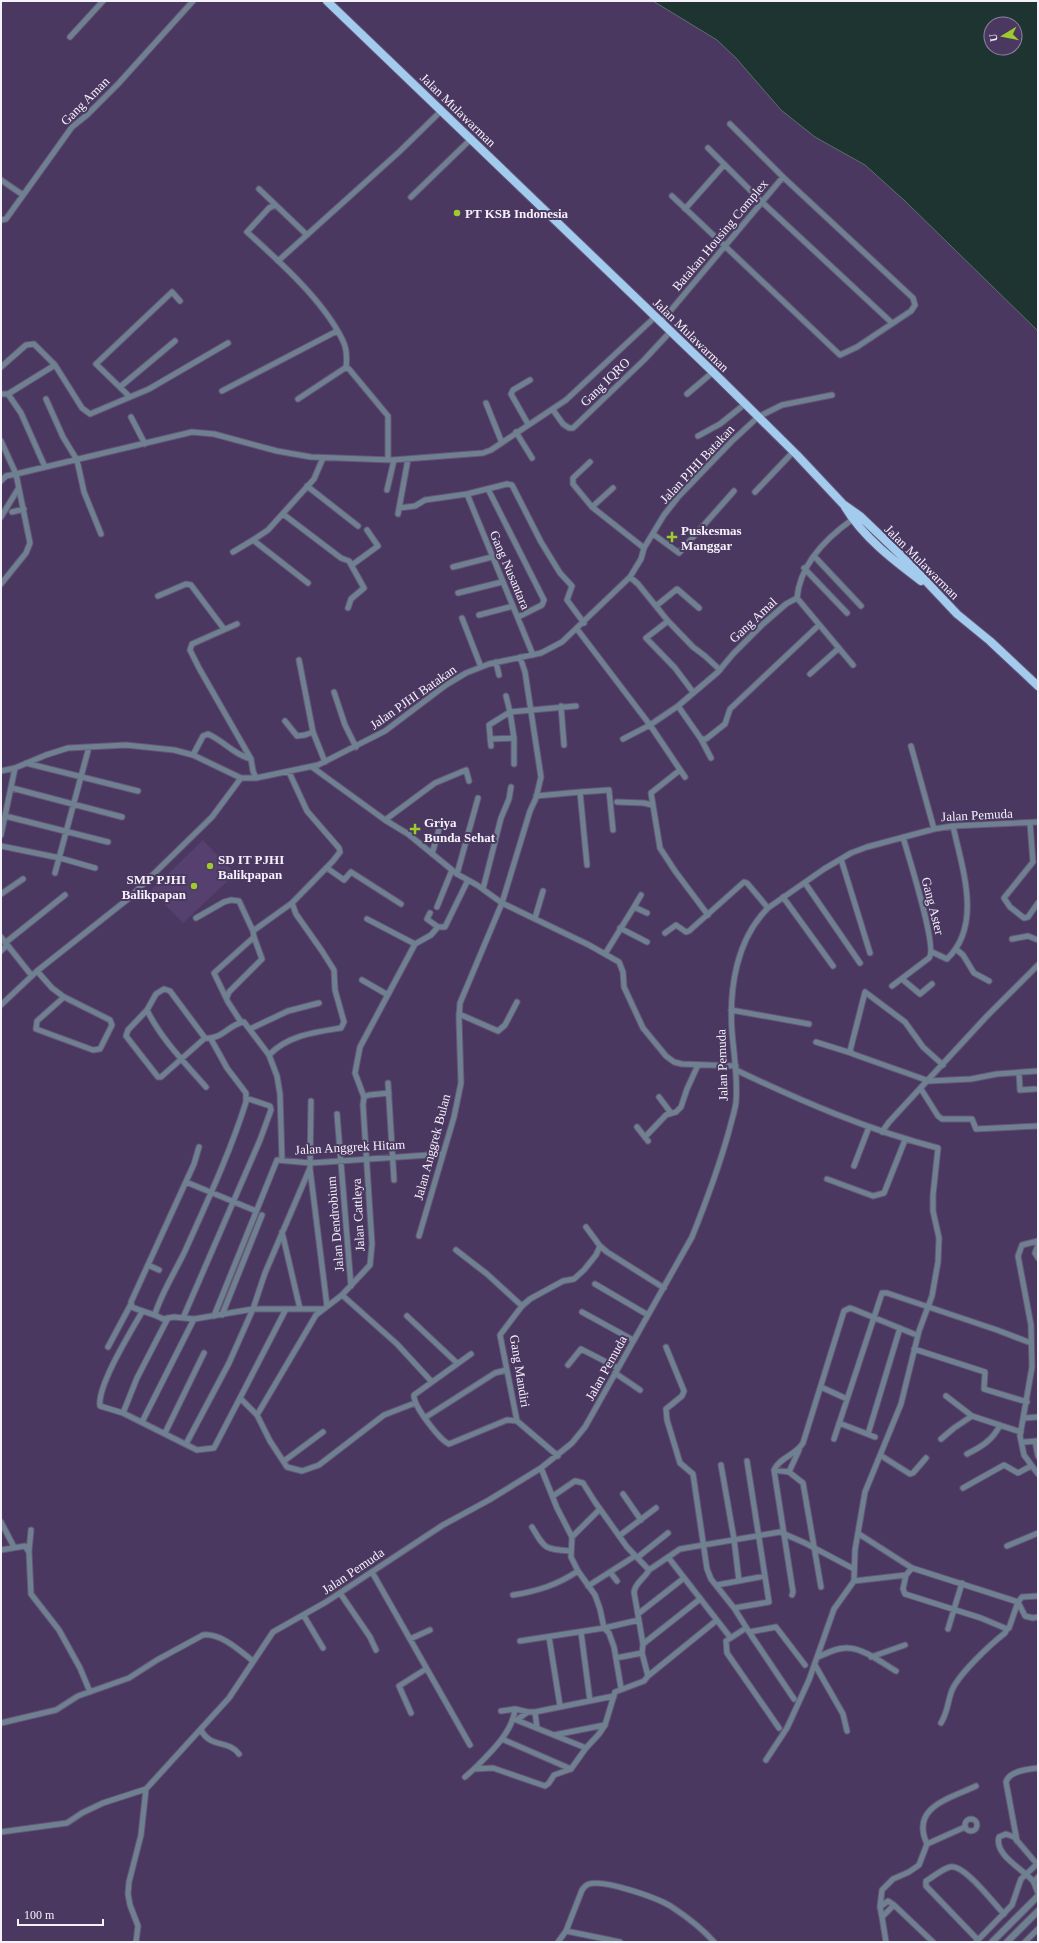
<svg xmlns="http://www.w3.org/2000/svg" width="1039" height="1943" font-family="Georgia,serif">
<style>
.built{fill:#56406f}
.water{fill:#1e3431;stroke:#5e6d6e;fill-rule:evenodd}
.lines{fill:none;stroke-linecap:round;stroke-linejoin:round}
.minor-casing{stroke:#655679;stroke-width:7}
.tertiary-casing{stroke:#655679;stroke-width:8}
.trunk-casing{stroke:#655679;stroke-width:10}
.minor{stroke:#6f8191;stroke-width:5}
.tertiary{stroke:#6f8191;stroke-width:6}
.trunk{stroke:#a2cbee;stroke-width:8}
.poi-dot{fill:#9fca2d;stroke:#4a3860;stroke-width:1.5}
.labels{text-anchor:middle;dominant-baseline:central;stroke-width:4;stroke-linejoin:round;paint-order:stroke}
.street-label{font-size:13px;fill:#f5f1fb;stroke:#4a3860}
.poi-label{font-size:13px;font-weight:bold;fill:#f5f1fb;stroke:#4a3860;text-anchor:start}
</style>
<rect width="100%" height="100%" fill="#4a3860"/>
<path class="built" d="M203,840l32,34 -52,49 -32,-33 16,-15 24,25 -24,-25z"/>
<path class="water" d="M653,1h385v330l-133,-130 -40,-36 -50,-28 -34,-27 -45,-52 -19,-18zM991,24h24v24h-24z"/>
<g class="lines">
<defs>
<path id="minor" d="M70,37l33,-36
M730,124l53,53
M708,148l54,54 130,121
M1,180l22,15
M259,189l48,46
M411,197l61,-59
M275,205l-6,3 -22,24c32,29 78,70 96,109 4,8 4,18 3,27
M685,209l39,-44
M1,220l5,-1 66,-92 15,-12 31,-31 75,-83
M278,261l121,-109 42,-41
M661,322l122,-145 130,121 2,7 -4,6 -54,36 -17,8 -168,-159
M1,367l25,-22 8,-1 21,21 27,43 8,6 59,-25 79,-46
M120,387l55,-46
M222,391l115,-60
M1,394h7l13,19 24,54
M8,394l47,-29
M687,394l26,-22
M130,397l-34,-33 76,-72 8,9
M46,399l17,38 14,23 7,32 17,42
M298,399l47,-31 4,1 39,47v44
M486,403l16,40
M553,410l10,14 6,4h4l71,-68 27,-29
M131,417l14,27
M528,424l-17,-30 2,-4 17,-10
M516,432l16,26
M698,436l22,-12 25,-20
M1,441l15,33 -10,2 -5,5
M590,462l-17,16v6l19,23 52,41
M307,486l51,40
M488,489l56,111 -2,5 -24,12
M387,490l7,-30
M755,492l39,-41
M467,494l66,161
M592,507l21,-19
M399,508l16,-2 10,-6 42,-6 40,-10 5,1 29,57 19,31 12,13 -5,14 17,23
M12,512l12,-3
M283,514l58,44 8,3 15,27 -13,11 -3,9
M398,514l10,-55
M1,517l17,-28
M653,534l26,19 55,-62
M233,552l20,-12
M814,556l47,50
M352,565l26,-19 -11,-16
M453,567l39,-10
M804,568l43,45
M630,577l8,7 30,37 25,26 12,9 15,14
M308,583l-55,-43 15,-10 46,-51 9,-21
M1,584l25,-31 4,-10 -14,-69 176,-42 22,2 63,17 34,6 81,3 91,-7 8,-3 75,-50 89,-83
M458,593l44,-11
M158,596l28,-12 5,1 33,44
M797,598c3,-34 29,-60 56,-79
M797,598l56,67
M656,606l21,-17 22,19
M479,615l34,-9
M462,618l19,49
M668,621l-22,17 29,30 18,24
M237,624l-45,20 -2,6 9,18 52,91 2,12 3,7
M577,629l73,96 35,52
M299,660l14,72 12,30
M496,662l3,13
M810,674l29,-26
M334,692l11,33 11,22
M561,706l3,39
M678,706l23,33h5l19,-15 5,-15 89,-84
M285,721l12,15 8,-1 8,-3
M514,738v26
M490,739l24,-1 -4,-26 66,-6
M623,739l27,-14 28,-19 40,-34 15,-18 30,-30 23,-20 11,-6
M701,739l10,19
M491,746l-2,-21 21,-13 -4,-16
M911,746l23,83
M193,755l10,-19 5,-2c16,7 26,21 43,25
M26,763l112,28
M312,767l73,53 23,14 49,40 20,11 25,18 87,42 30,17 4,10 1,15 19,41 23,28 8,6 8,2 54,2
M680,770l-29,23 9,55 15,23 33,44
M1,771l14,-3
M12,788l110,29
M580,792l29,-2 4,40
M536,796l44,-4 7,73
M617,802l27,1 8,2
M5,816l103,26
M385,820l50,-37 31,-13 3,11
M1030,823l3,39 -29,36 6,9 14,11 4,-1 10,-14
M1,835l14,-67 31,-13 22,-7 58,-3 48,5 19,5 48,23h15l62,-13 67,-34 61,-46 20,-12 23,-9 52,-11 21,-11 68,-65 11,-18 3,-11 20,-33 15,-19 52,-54 27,-25 24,-12 50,-10
M1,846l59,12 35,10
M432,854l7,-25
M841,859l29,94
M327,868l17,12 7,-8 50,32
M55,873l34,-126
M457,874l21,-76
M805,883l55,80
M483,889l18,-71 8,-19 2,-12
M1,894l22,-15
M783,897l50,69
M437,907l15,-37
M634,907l7,-12
M430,913l-3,6 11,8
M196,918l28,-16 7,-2 8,1 14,30 1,6 8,22 -33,33 -2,5
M535,918l8,-27
M367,919l48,25
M620,928l27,14
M253,931l39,-28
M665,933l11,-8 10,7 3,-1 55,-49 3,1 21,25
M1,937l31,39
M1012,939l16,-3 10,4
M5,943l60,-48
M957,950l6,5 11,18 15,8
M1,951l6,-6
M932,952l15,7c36,-34 15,-91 6,-133
M605,954l29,-47 13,6
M37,971l15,17 12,9 46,23 2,5 -12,24 -7,1 -57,-21 1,-8 27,-24
M902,979l18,15 12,-10
M362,980l26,15
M892,986l37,-28c9,-10 -21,-103 -26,-121
M1,1005l36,-34 91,-72 84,-82 29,-39
M147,1010l-19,20 -2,6 32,41h3l44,-39
M731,1010l78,14
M459,1014l39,17 7,-6 12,-23
M241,1022l-13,-20 -14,-29 40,-36
M250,1029l38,-18 31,-8
M205,1038c17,2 24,-14 39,-16l25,33 8,21 3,18 2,66
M205,1038l-35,-47 -6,-2 -8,5 -9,16c14,29 38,53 59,77
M816,1042l35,11
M269,1055c19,-20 47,-23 72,-27l3,-6 -9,-32 -1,-20 -12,-19 -26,-37 -4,-11 41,-42 7,-9 -1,-4 -32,-37 -18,-39
M943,1065l-20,-18 -18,-25 -40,-30 -15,59 3,3 76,27 42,-2 26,-5 40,-3
M736,1070c65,31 132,60 202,78l-5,47v16l6,27 -1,24 -6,34 -13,35 -18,73 -36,88 -10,58 -1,31 -20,28 -25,71 -22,48 -21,32
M1019,1073l1,17 15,-1
M388,1083l6,97
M921,1089l17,27 4,3h30l4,10 62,-3
M364,1097l-9,-24 5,-26 55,-103 16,-9 7,-8h7l23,-47
M364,1097l5,-2 20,-2
M659,1097l12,16
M337,1114l14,172
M637,1127l11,14
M882,1132l7,-10 97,-105 52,-52
M645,1137l21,-22 10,-3 5,-5 6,-18 11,-24
M199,1147l-5,17 -63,138 1,5c10,5 21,6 31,12l11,-2 20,2 59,-10h69
M854,1166l15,-39
M310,1169l17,137
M827,1179l46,17 11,-3 21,-53
M186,1182l70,29
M586,1227l14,19 7,6 57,36
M282,1232l18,77
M419,1236l35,-119 7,-34 -2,-64 1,-16 42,-100 28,-92 6,-13 5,-21 -16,-105 -5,-15
M1038,1241l-16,4 -4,11 13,69 1,42 -12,69 4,19 14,19
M1038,1245l-3,8 3,5
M456,1250l31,24 35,32
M148,1265l11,5
M595,1284l53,31
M342,1295l55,49 35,38
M142,1312c-11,19 -45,74 -42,94l23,7 74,37 17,-2 26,-50 17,17 59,-100 26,-20 28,-30 2,-21 -9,-139 1,-8
M582,1312l51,28
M155,1314c7,-22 20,-42 30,-63 22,-49 45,-98 61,-149v-9l-19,-25 -16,-29
M222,1315l40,-100
M214,1316l63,-156 34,3 132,-9
M407,1316l50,47
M183,1318l77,-178 11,-30 -1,-4 -24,-8
M108,1347l23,-43
M666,1347l18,44 -2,5 -16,13 1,11 13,43 13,11 14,95 4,10 23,29 17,27 43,64
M914,1349l71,23 -1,17 43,13
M471,1354l-57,41c-1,11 26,45 35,49l58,-24 10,1
M568,1365l13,-16 37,19
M615,1373l25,17
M821,1387l26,12
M946,1396l26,20 49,16
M240,1398l46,-89
M123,1413l14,-35 31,-60
M257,1415l13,26 17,26 15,4 17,-6 65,-50 31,-12
M426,1417l69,-44 11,-3
M1025,1418l13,-1
M142,1422l52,-103
M839,1423l36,14
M165,1433l39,-80
M868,1434l32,-106
M834,1439l48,-146h5l110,37 34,13
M941,1439l13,-11 18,-12
M1035,1441l3,15
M1024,1442l13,-1
M186,1444l43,-81 24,-54 12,-36 45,-105 1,-67
M967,1454c14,-7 26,-14 33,-29
M880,1455l30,19 3,-1 13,-15
M558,1456l-41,-35 -17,-86 22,-29 8,-7 33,-18 11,-2 10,-9 12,-15 4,-9
M284,1461l39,-29
M721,1465l13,74 5,42
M541,1468l16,40 15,29 -1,20 7,14 17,24 5,14 4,19 5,5 5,14 7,41
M774,1470l15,2 10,-22
M789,1472l14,11 18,104
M963,1488l41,-23 14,8 13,-7
M623,1494l18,26
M1,1522l13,25
M532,1527c13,22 12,22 38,24
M859,1534l53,34
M619,1536l37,-28
M572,1537l28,-28
M1007,1546l31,-13
M1,1550l24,-4 4,6 2,42 28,36 21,38 10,24
M29,1551l2,-21
M638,1557l30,-24
M668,1557l62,80
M649,1570l31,-21 100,-17 25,11 49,26
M372,1572l98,173
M610,1572l7,9
M906,1575l-3,14 2,5 76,24 26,11 2,-1 9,-26
M854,1581l52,-6 6,-7 106,34 4,-5 16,-1
M717,1585l48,-9
M588,1586l47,-30
M340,1593l30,44 6,13
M513,1595c25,-4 44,-10 65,-24
M792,1595l1,-3 -19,-122c6,-13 22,-15 29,-27l41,-132 6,-3 3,1 61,25
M1018,1602l7,14 8,2 5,-1
M734,1608l35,-6 -22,-141
M638,1614l46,-36
M304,1616l19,32
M746,1628l-20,13 1,12 52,75
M948,1629l14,-46
M581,1632l9,69
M749,1632l27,-5 29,38
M549,1637l11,69
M410,1639l20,-9
M520,1641l84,-13 35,-8
M643,1644l57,-45
M818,1657c9,-4 20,-10 30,-9 17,1 34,15 48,23
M871,1657l34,-12
M616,1658l26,-5
M815,1665l28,49 4,17
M648,1676l69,-56
M501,1711l14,-2 13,3
M535,1712l2,16
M411,1713l-12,-27 27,-17
M514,1719l72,29
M518,1719l10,-7h7l79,-16
M1,1723l55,-13 22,-14 51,-18 28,-18 46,-25c18,-2 36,15 50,26
M941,1723c7,-12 6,-18 10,-30 5,-17 40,-49 54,-60l2,-4
M201,1730c10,19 27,9 38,24
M554,1735l51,-10
M502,1739l69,30
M474,1769c16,-16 39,-37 41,-60
M465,1777l9,-8 19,-1 52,18 4,-3 5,-8 17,-6 15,-21 13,-14 6,-9 10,-33 29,-11 4,-5 -6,-23 1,-9 -9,-52c1,-9 11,-14 15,-22l-22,-23 -32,-45 -12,-19 -8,-2 -22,15
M965 1825a6 6 0 1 1 12 0a6 6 0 1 1-12 0Z
M1,1832l66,-9 15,-10 21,-10 43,-14 83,-91 44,-66 53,-30 117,-77 46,-25 52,-32 31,-25 13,-16 107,-190c14,-35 27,-70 37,-106 2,-9 6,-20 7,-29 2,-24 -2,-46 -4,-70 -3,-43 4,-92 36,-124l56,-39 27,-16 16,-6 67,-18 19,-3 85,-4
M1017,1841l-11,-59c3,-11 22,-13 32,-14
M927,1844c-17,-37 22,-45 49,-58
M1034,1882l4,-5
M880,1907l2,-17 11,-11 16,-7 10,-7 8,-21 38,-17
M882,1917l-2,-10 8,-6 6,4 39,37
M566,1931l54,11
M978,1940l-52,-54v-5c7,-4 16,-12 24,-14 14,-4 44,37 54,47
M136,1942l2,-16 -8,-21 -2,-11 1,-12 12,-47 5,-46
M558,1942l8,-11 16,-41c2,-3 4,-5 7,-6 15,-5 69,14 83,23 15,10 30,21 42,35
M886,1942l-4,-25 12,-12
M976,1942l36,-37 9,-26 16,-15 -23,-27 -8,-3 -7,3c-5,18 24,32 34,44 2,3 3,8 5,12
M1025,1942l13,-13"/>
<path id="tertiary" d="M992,1942l46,-46
M1007,1942l31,-31"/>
<path id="trunk" d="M327,1l386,371 84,83 46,49 17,12 47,45 50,53 33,27 48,45
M845,507c18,30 48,53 76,74"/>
</defs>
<use href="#minor" class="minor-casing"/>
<use href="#tertiary" class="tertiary-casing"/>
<use href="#trunk" class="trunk-casing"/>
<use href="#minor" class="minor"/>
<use href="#tertiary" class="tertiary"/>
<use href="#trunk" class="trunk"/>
</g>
<g class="poi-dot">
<circle cx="457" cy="213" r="4"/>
<path d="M670 531h4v4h4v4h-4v4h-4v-4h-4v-4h4z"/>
<path d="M413 823h4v4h4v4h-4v4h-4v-4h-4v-4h4z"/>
<circle cx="210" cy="866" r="4"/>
<circle cx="194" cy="886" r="4"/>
</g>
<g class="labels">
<g class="street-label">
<text transform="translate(85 101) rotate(-45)">Gang Aman</text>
<text transform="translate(458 110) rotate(44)">Jalan Mulawarman</text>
<text transform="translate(720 235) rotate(-50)">Batakan Housing Complex</text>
<text transform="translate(691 335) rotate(44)">Jalan Mulawarman</text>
<text transform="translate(605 382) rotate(-44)">Gang IQRO</text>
<text transform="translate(697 464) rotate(-47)">Jalan PJHI Batakan</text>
<text transform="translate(922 562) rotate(45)">Jalan Mulawarman</text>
<text transform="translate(510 570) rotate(67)">Gang Nusantara</text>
<text transform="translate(753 620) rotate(-43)">Gang Amal</text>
<text transform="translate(413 697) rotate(-35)">Jalan PJHI Batakan</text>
<text transform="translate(977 815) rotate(-3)">Jalan Pemuda</text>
<text transform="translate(933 906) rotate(76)">Gang Aster</text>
<text transform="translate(722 1065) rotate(-92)">Jalan Pemuda</text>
<text transform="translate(350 1147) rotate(-3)">Jalan Anggrek Hitam</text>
<text transform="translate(432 1147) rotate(-75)">Jalan Anggrek Bulan</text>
<text transform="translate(358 1215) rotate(-93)">Jalan Cattleya</text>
<text transform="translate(335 1224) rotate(-95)">Jalan Dendrobium</text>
<text transform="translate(606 1368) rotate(-61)">Jalan Pemuda</text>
<text transform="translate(520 1371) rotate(81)">Gang Mandiri</text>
<text transform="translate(353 1571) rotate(-34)">Jalan Pemuda</text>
</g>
<g class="poi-label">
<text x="465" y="213">PT KSB Indonesia</text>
<text x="681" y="530">Puskesmas<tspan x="681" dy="15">Manggar</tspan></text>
<text x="424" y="822">Griya<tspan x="424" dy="15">Bunda Sehat</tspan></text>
<text x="218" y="859">SD IT PJHI<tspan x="218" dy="15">Balikpapan</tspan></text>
<text x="186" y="879" text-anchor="end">SMP PJHI<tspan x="186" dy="15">Balikpapan</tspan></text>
</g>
</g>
<rect width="1039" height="1943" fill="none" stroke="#f5f1fb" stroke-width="4"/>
<g transform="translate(1003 36) rotate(260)"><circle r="19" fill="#4a3860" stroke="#8e829e"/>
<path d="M0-3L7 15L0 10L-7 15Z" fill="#9fca2d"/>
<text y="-6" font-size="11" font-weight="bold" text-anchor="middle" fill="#f5f1fb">U</text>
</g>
<path d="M18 1919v6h85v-6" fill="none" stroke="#f5f1fb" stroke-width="2"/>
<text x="24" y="1919" font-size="12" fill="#f5f1fb" stroke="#4a3860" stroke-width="3" paint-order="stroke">100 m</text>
</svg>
